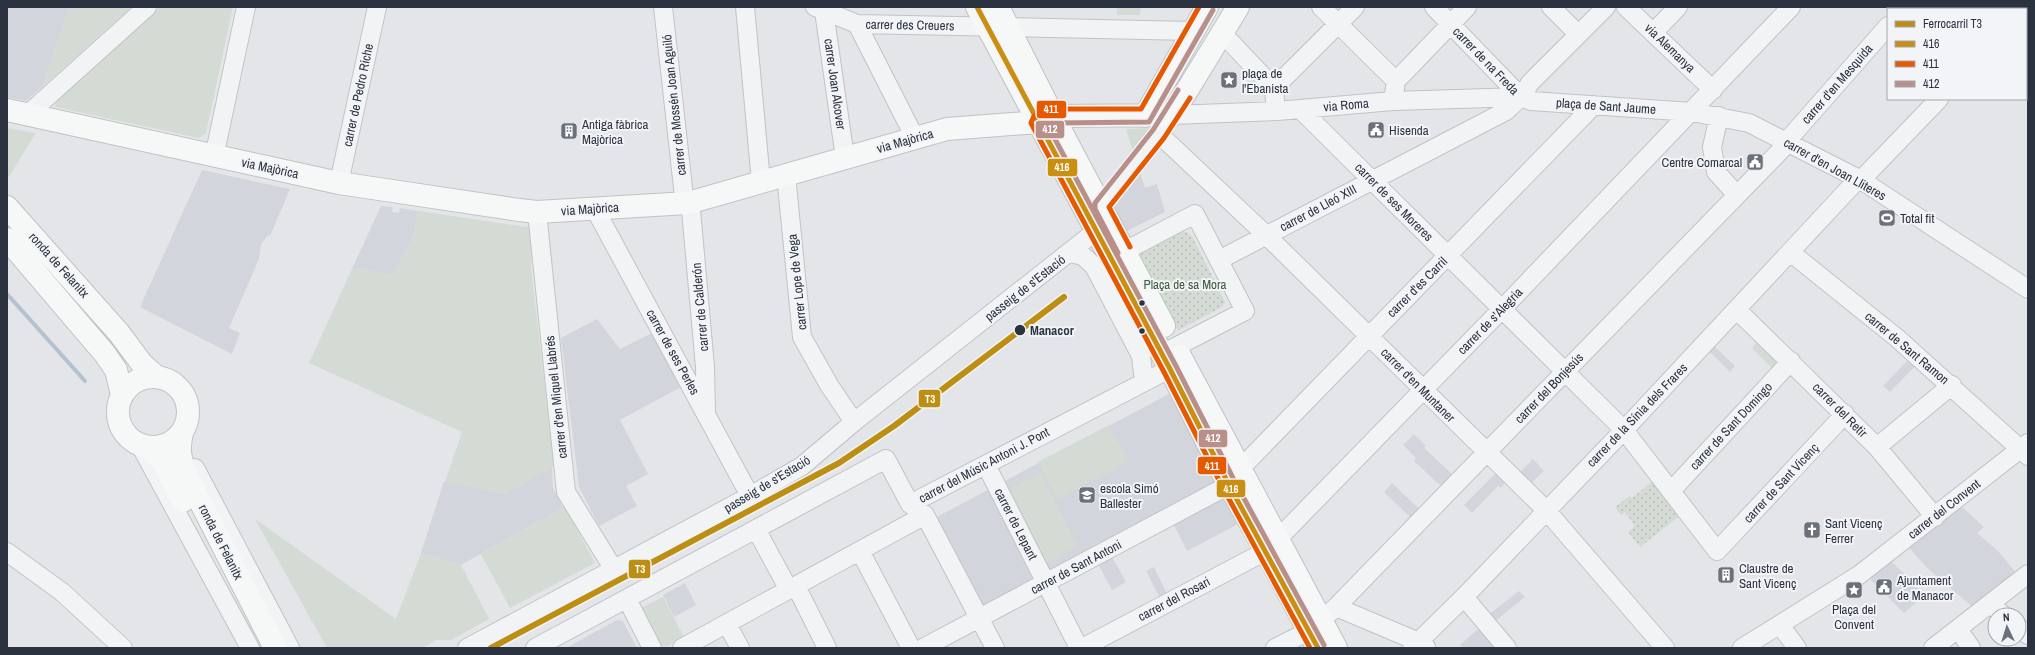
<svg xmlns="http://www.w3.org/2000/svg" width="2035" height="655" font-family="'Archivo Narrow',sans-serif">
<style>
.built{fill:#d2d5db}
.grass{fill:#d4dbd4}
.park{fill:url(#park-dots)}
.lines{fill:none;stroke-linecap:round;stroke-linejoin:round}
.stream{stroke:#b4c1d0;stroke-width:4}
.minor-casing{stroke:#c1c3c6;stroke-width:20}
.major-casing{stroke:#c0c2c5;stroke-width:24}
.minor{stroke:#f2f3f5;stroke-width:18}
.major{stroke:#f6f7f7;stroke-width:22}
.bus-1-casing{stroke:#f2f4f7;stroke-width:8}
.bus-2-casing{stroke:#f2f4f7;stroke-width:8}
.bus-3-casing{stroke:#f2f4f7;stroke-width:8}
.bus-1{stroke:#ca8e10;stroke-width:5}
.bus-2{stroke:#e55900;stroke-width:5}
.bus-3{stroke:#b88f89;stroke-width:5}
.rail-1-casing{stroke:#f2f4f7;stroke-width:9}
.rail-1{stroke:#bc8f13;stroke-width:6}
.bus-dot{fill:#2b3340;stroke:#f2f4f7;stroke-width:1.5}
.labels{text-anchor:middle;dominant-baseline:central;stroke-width:4;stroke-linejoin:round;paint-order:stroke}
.street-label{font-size:13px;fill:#2b3340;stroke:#f2f4f7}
.poi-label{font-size:13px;fill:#2b3340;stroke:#f2f4f7;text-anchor:start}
.park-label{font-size:13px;fill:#405a3a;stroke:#f2f4f7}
.stop-label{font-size:13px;font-weight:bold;fill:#2b3340;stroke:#f2f4f7;text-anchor:start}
.line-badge{stroke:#f2f4f7;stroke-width:1.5}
.badge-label{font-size:11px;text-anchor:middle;font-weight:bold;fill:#fff}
</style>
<defs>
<pattern id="park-dots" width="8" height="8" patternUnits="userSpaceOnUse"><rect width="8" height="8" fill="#d4dbd4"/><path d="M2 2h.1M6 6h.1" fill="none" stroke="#b6bcb7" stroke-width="1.8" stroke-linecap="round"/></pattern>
</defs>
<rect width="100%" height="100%" fill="#e3e5e8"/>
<path class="built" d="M7,7h62l-27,80 -16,14 -19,-4z
M1139,169l6,19 12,-4 8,28 -38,19 -14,-25z
M202,170l88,19 -20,47 -2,-1 -7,9 -2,15 -30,69 11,5 -8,21 -92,-47z
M381,206l12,1 -1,5 7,1 1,-5 18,3 -4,24 -21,41 -23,-6 -18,-1z
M597,319l23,30 32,-16 29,54 -61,33 28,54 -22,12 11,20 -38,20 -20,-39 -18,-149z
M1712,344l23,22 -5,6 -23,-23z
M1912,356l7,6 -29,30 -7,-6z
M1169,394l46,87 -2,6 -112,58 -1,-3 -9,5 1,3 -110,58 -47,-90z
M1414,434l12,12 -2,2 30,28 -11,12 -29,-27 2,-3 -13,-13z
M1533,459l11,12 -15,14 -11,-11z
M552,467l1,21 10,20 -102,57 -40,-12 23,-72 61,13z
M1497,472l9,9 -5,7 -3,-2 -26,27 -8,-8z
M1392,483l28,27 -8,9 -28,-27z
M1223,496l15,28 -51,27 -14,-28z
M1959,504l25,23 -7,6 20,17 21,25 -43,34 -49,-42 -20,-23z
M1111,555l15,27 -14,8 -15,-28z
M1888,558l37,37 -21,18 -33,-33 1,-10z
M1154,567l14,29 -7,4 -15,-29z
M685,583l11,22 -22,12 -11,-22z
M1519,591l6,6 -31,25 -6,-7z
M617,620l6,1 14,27h-71z
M1484,624l13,24h-34l-3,-3z"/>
<path class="grass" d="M69,7h63l-90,80z
M160,7h73l-27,126 -7,5 -144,-31 2,-8z
M1117,7h24l-1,8h-23z
M7,128l29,5 -28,45h-1z
M1148,128l2,6 -16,21 -8,-26z
M418,211l109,16 1,-2h5l-2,43 23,198 -49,28 -60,-12 17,-50 -153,-69 43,-94 18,1 23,5 21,-40z
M1760,338l20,20 -6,12 -22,-22z
M1109,425l20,37 -72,37 -19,-37z
M1040,473l38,73 -31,16 -37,-73z
M565,507l30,56 -85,45 -29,-54z
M255,519l141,100 25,-66 40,12 28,54 -38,21h-15l-13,8h-96z
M663,597l21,40 -18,10 -6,-2 -18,-34 1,-4z"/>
<path class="park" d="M1181,232h6l5,4 33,66 -3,5 -43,23 -2,-1 -38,-72v-3z
M1659,476l27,35 -46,36 -12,-15 7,-6 -10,-14 -4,3 -6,-8 15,-11 2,2z"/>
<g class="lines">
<path class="stream" d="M7,294l78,87"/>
<defs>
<path id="minor" d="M663,7l21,190 7,13 14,157 1,45
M745,7l16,175
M815,7l42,17 335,7
M1321,7l75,74
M1434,7l87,90
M1551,7l27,27
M1626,7l87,83
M1920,7v2
M1945,9l7,-2
M824,11l21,147
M857,24l58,114
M1221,32l53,56 1,12
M1653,33l25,-26
M2026,85h2
M1274,88l81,-81
M1393,101l3,-20 71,-74
M1300,109l324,321 93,121 128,-137
M27,115l120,-108
M1719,116l-7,31 4,25 21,23
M1159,134l107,101 280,275 119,138
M214,157l32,-150
M786,175l16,162 27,48 25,37
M1861,180l78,-81
M339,183l38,-176
M595,209l155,287
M537,212l29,280 47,76
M1091,214l10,-8 71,-91 105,-4 116,-10 128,-4 10,4 161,11 57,11 112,57 167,109
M1790,252l107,86 131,118
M1070,253l13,3 11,10 47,90 3,26
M1219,260l287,-149 15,-14 9,-14 76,-76
M1737,310l140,137 58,70
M140,445l110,203
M1877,447l75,-62
M986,465l93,183
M195,468l95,180
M1240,469l354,-364
M1671,491l120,-130
M910,504l271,-141
M925,515l70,133
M756,529l33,61
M860,551l51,97
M7,552l55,40 61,56
M796,586l31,62
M1464,597l43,51
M627,599l25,49
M1990,604l13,11
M1336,607l83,35 7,5
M727,624l13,24
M1780,625l17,23
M2019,628l9,7
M1958,629l13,19
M467,648l283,-152 52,-30 52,-44 242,-191 29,20 70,-37 50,97 -83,43
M535,648l351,-189 24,45 15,11 -243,133
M923,648l306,-163
M1082,648l184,-97 236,-242 289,-302
M1275,648l34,-17 27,-24 447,-459 3,-6 102,-116
M1412,648l52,-51 160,-167 234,-251
M1742,648l117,-73 169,-132
M1933,648l95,-74"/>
<path id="major" d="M977,7l193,362 59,116 37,66 52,97
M998,7l55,109 111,210
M7,110l332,73 180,27 18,2 151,-9 259,-74 91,-7 15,-6 119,-1 66,-108
M1145,116l62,-109
M7,207l112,126 23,31 15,13
M7,239l98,115 11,16 6,25
M1180,356l156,292
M118 412a35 35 0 1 1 70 0a35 35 0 1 1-70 0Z
M182,433c-4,16 -2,26 4,41l89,174
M148,448l14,11 21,42"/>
</defs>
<use href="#minor" class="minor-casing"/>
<use href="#major" class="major-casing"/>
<use href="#minor" class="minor"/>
<use href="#major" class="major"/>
<defs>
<path id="bus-1" d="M977,7l193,362 59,116 89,163"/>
<path id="bus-2" d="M1199,7l-58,102h-89l-18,7 -3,7 133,249 59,116 87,160
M1130,247l-21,-40 55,-69 26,-40"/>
<path id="bus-3" d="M1213,10l-64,112 -95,1 -6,3 128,240 59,116 89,163
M1118,253l-23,-44v-6l58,-73 25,-40"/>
</defs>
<use href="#bus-1" class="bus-1-casing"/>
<use href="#bus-2" class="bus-2-casing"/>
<use href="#bus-3" class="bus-3-casing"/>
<use href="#bus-1" class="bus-1"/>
<use href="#bus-2" class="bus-2"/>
<use href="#bus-3" class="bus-3"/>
<defs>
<path id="rail-1" d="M491,648l348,-185 55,-37 170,-129"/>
</defs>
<use href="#rail-1" class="rail-1-casing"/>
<use href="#rail-1" class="rail-1"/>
</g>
<defs>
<symbol id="sight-square" viewBox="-11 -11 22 22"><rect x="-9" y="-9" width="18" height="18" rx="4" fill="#6b717b" stroke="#f2f4f7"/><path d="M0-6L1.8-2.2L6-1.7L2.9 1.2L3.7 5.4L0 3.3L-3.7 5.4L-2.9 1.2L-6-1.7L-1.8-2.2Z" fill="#fff"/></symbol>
<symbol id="civic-square" viewBox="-11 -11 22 22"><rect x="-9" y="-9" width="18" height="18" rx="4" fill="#6b717b" stroke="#f2f4f7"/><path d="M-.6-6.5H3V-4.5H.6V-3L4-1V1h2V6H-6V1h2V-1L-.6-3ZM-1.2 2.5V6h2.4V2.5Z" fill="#fff"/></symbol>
<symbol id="building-square" viewBox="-11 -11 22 22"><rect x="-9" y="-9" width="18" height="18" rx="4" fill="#6b717b" stroke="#f2f4f7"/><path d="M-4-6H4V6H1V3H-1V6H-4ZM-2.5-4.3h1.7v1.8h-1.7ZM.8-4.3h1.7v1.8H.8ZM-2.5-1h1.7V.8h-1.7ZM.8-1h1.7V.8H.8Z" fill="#fff"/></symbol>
<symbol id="stadium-square" viewBox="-11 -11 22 22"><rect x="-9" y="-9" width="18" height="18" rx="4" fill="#6b717b" stroke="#f2f4f7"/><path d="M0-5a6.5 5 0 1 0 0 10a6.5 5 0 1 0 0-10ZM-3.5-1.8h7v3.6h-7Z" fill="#fff"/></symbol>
<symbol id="school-square" viewBox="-11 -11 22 22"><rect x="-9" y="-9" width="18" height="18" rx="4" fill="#6b717b" stroke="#f2f4f7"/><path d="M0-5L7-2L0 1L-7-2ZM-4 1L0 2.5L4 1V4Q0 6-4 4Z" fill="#fff"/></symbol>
<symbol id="church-square" viewBox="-11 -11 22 22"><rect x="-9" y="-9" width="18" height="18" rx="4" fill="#6b717b" stroke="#f2f4f7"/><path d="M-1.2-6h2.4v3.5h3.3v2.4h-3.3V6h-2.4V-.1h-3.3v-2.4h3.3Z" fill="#fff"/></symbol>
</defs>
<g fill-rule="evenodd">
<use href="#sight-square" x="1219" y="70" width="20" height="20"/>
<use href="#civic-square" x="1366" y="120" width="20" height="20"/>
<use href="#building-square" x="559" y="121" width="20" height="20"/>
<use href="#civic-square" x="1745" y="152" width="20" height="20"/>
<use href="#stadium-square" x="1877" y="208" width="20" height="20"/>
<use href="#school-square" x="1077" y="485" width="20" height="20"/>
<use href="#church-square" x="1802" y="520" width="20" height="20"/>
<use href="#building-square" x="1716" y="565" width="20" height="20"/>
<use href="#civic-square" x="1874" y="577" width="20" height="20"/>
<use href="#sight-square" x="1844" y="580" width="20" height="20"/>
</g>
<g class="bus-dot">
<circle cx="1142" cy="303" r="3.5"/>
<circle cx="1020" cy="330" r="6"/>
<circle cx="1142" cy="331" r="3.5"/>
</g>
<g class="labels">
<g class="street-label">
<text transform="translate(910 25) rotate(1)">carrer des Creuers</text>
<text transform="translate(1670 48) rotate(44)">via Alemanya</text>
<text transform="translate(1486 61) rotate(46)">carrer de na Freda</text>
<text transform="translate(835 84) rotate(82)">carrer Joan Alcover</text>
<text transform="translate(1837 84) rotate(-49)">carrer d'en Mesquida</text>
<text transform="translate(358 95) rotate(-78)">carrer de Pedro Riche</text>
<text transform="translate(674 105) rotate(-96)">carrer de Mossén Joan Aguiló</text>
<text transform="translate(1346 105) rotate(-5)">via Roma</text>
<text transform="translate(1606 106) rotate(4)">plaça de Sant Jaume</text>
<text transform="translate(905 141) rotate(-16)">via Majòrica</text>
<text transform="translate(270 168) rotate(12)">via Majòrica</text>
<text transform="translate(1835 169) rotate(29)">carrer d'en Joan Lliteres</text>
<text transform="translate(1394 202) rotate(45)">carrer de ses Moreres</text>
<text transform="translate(1318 208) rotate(-28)">carrer de Lleó XIII</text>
<text transform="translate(590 209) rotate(-4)">via Majòrica</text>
<text transform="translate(59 265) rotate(48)">ronda de Felanitx</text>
<text transform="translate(797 282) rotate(-96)">carrer Lope de Vega</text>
<text transform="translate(1417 287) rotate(-45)">carrer d'es Carril</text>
<text transform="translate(1025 288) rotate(-38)">passeig de s'Estació</text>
<text transform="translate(700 307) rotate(-95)">carrer de Calderón</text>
<text transform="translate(1490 321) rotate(-46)">carrer de s'Alegria</text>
<text transform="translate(1907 348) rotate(40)">carrer de Sant Ramon</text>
<text transform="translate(673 352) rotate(61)">carrer de ses Perles</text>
<text transform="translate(1418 385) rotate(45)">carrer d'en Muntaner</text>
<text transform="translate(1549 388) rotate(-46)">carrer del Bonjesús</text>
<text transform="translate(556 397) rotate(-96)">carrer d'en Miquel Llabrés</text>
<text transform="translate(1840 410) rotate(45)">carrer del Retir</text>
<text transform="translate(1637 415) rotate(-46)">carrer de la Sínia dels Frares</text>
<text transform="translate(1731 426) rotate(-47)">carrer de Sant Domingo</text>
<text transform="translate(984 465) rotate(-28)">carrer del Músic Antoni J. Pont</text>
<text transform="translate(1781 483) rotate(-47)">carrer de Sant Vicenç</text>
<text transform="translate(767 484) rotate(-31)">passeig de s'Estació</text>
<text transform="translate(1944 509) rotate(-38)">carrer del Convent</text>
<text transform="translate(1016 524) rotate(63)">carrer de Lepant</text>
<text transform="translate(221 542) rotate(63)">ronda de Felanitx</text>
<text transform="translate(1076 567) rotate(-28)">carrer de Sant Antoni</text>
<text transform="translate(1174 599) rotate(-28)">carrer del Rosari</text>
</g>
<g class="poi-label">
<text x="1242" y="73">plaça de<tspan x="1242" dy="15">l'Ebanista</tspan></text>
<text x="582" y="124">Antiga fàbrica<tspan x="582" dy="15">Majòrica</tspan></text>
<text x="1389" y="130">Hisenda</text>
<text x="1742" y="162" text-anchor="end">Centre Comarcal</text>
<text x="1900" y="218">Total fit</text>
<text x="1100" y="488">escola Simó<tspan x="1100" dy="15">Ballester</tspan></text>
<text x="1825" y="523">Sant Vicenç<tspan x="1825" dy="15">Ferrer</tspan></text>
<text x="1739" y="568">Claustre de<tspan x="1739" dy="15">Sant Vicenç</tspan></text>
<text x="1897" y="580">Ajuntament<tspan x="1897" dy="15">de Manacor</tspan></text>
<text x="1854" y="609" text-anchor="middle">Plaça del<tspan x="1854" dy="15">Convent</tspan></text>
</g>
<g class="park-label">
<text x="1185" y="284">Plaça de sa Mora</text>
</g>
<g class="stop-label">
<text x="1030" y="330">Manacor</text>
</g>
</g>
<g class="line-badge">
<rect x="1036" y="100" width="31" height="19" rx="4" fill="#e55900"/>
<rect x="1035" y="120" width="30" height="19" rx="4" fill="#b88f89"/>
<rect x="1047" y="158" width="31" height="19" rx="4" fill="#ca8e10"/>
<rect x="918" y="389" width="23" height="19" rx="4" fill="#bc8f13"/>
<rect x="1198" y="429" width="30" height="19" rx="4" fill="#b88f89"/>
<rect x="1197" y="456" width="30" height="19" rx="4" fill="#e55900"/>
<rect x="1216" y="479" width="30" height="19" rx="4" fill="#ca8e10"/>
<rect x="628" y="559" width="23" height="20" rx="4" fill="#bc8f13"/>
</g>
<g class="badge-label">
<text x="1051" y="113">411</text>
<text x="1050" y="133">412</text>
<text x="1062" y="171">416</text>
<text x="930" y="403">T3</text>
<text x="1213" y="442">412</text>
<text x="1212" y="470">411</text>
<text x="1231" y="493">416</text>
<text x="640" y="573">T3</text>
</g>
<rect width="2035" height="655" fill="none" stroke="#2b3340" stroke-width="16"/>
<rect x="1887" y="8" width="140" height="92" fill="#f2f4f7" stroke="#a2a7ae"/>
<rect x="1895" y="21" width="20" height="6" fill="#bc8f13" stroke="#a2a7ae"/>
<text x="1923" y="28" font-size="12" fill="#2b3340">Ferrocarril T3</text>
<rect x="1895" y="41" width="20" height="6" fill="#ca8e10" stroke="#a2a7ae"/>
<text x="1923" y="48" font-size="12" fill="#2b3340">416</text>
<rect x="1895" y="61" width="20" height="6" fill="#e55900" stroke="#a2a7ae"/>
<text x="1923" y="68" font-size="12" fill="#2b3340">411</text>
<rect x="1895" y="81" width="20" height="6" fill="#b88f89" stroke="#a2a7ae"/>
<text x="1923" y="88" font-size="12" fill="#2b3340">412</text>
<g transform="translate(2007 627) rotate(356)"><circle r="19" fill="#f2f4f7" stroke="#a2a7ae"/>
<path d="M0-3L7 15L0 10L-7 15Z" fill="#6b717b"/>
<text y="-6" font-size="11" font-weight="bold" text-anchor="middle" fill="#2b3340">N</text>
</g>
</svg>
